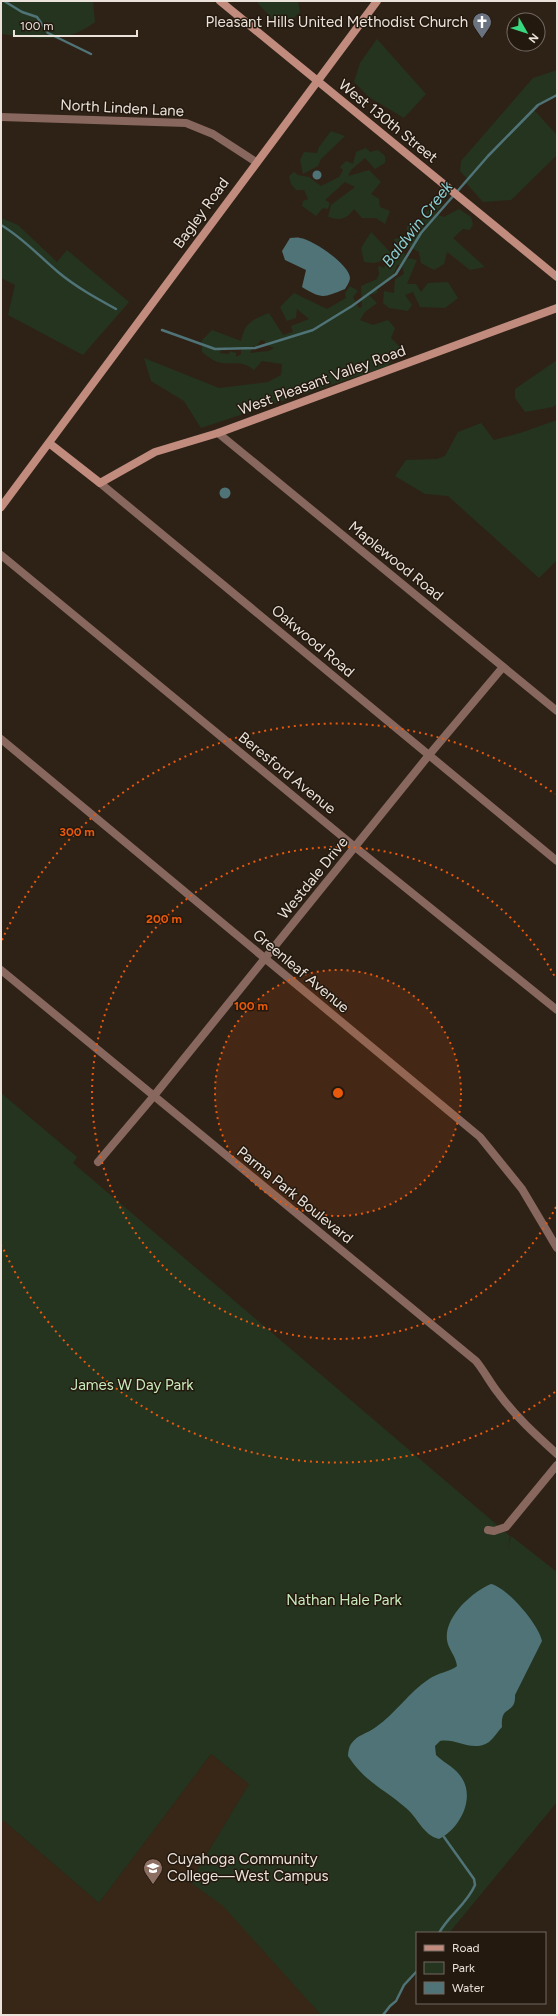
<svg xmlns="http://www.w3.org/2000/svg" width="558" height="2016" font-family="Figtree,sans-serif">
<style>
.built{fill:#382717}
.green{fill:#25341f;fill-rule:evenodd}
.water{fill:#4f7377}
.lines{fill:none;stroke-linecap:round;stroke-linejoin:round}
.stream{stroke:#4f7377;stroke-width:2.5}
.street{stroke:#88675e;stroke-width:8}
.secondary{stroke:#c18c7e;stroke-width:8}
.ring{fill:none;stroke:#e8590c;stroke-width:2;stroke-dasharray:2 4}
.labels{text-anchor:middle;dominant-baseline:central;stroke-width:3;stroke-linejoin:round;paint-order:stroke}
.poi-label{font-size:15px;fill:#eae2db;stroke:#24190e;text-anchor:end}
.street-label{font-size:15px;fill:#eae2db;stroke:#24190e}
.park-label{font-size:15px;fill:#c8e9bb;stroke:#24190e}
.water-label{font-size:16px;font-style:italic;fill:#88cfd5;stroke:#24190e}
.centre{fill:#e8590c;stroke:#24190e;stroke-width:2}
.ring-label{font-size:12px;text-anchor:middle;font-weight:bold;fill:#e8590c;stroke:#24190e;stroke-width:3;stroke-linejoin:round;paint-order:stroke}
</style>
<rect width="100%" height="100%" fill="#2e2217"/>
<path class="built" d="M211,1754l38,30 -59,98 33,23 98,110h-320v-194h3l95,82z"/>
<path class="green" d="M1,1h92l2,21c-32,24 -57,16 -94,12z
M256,1h42l2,11 -13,12 -12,-2z
M377,39l49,55 -22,24 -35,-21 -15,-15 6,-19z
M557,70v25l-19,10 -6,6h3l22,24v20l-46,45 -28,2 -18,-20 2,-3 -7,-8 1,-10 72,-83z
M331,131l14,5 -24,23 -3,7 -15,8 -3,-14 4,-8 13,1 2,-6z
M366,148l4,4 8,-2 7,6v7l-10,6 -10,-11 -14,12 -3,6 21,-6 12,12 -10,12 8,5 1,8 10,4 -5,13 -9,-6h-14l-8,-9c-8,10 -12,12 -26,8l3,-12 24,-18 -10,-5 -20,18 5,3 -2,6 -5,-1 -7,8 -14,-10 1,-5 5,-2 -4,-9h-8l-5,-6 -2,-8 5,-4 4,3 11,2 12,9 18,-9 4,-7 -3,-3 6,-6 7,3 3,-12z
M435,200l7,5 -7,9 9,3 15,-8 12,8 2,7 -3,6 -7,-1 -10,9 32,29 -15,3 -23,-18 -3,12 -10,6 -13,-7 -2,-11 -15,-8 -3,4 4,7 -1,8 4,-5 9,2 -10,24h9l5,8 7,-9 20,-1 10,16 -13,10 -25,-1 -7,-15 -8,3 7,10 -4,6 -19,-3 -6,-5 1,-12 10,2 1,-14 9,-5 -2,-7 1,-2h-6l-4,11 -16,11v6l-8,2 8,8 -12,9 -5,8 13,5 15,-5 7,8 -4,10 10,10 -13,18 -187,62 -17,-27 -33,-20 -7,-23 75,30 49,-6 13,-7 1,-11 -20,-3 -8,9c-14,-12 -23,-3 -39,-9 -4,-2 -9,-6 -13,-9v-12l10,-10 29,11c4,-19 11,-21 28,-28l14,22 10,-3 -2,-6 18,-7 -12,-10 -1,9 -9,3 -7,-14 14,-14 33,16 19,-11 -1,-5 5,-7 8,5 -5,6 6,11 3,-1 -1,-21 16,-7 2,-5 -1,-8 6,2 2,-4 -4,-3 -8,2 -10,-1 -3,-14 10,-16 19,20 8,-3 -4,-10 13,-2v-11l11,-1zM261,340l4,1v3l9,4 -6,3 -18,2 4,-7 2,1zM222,347l3,4 3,-4 13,1v6l-5,3v-4l-6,-2 -1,3 -9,-1z
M1,218l17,7 39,37 10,-12 62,52 -46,53 -75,-40 7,-30 -14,-7z
M557,360v44l-4,3 -28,5 -10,-14v-9z
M557,420v140l-18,18 -91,-82 -23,-2 -30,-18 11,-16 31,-1 8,-3 13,-24 23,-9 13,17 26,-7z
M1,1093l76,64 -4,6 437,373 -2,13 3,-13 46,36v230l-108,131h-32v39l-35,43h-61l-98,-109 -33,-24 59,-98 -38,-30 -112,149 -95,-82h-3z"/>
<path class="water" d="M312.5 175a4.5 4.5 0 1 1 9 0a4.5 4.5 0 1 1-9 0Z
M290,238c3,0 7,-1 10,0 12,1 50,27 50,40 0,3 -3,8 -5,11 -22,9 -23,10 -43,-2l4,-17 -21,-10 -3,-9z
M219.5 493a5.5 5.5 0 1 1 11 0a5.5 5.5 0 1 1-11 0Z
M491,1584c17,4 48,41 51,57l-27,54c1,21 -15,8 -13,32 -4,4 -8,11 -13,15 -17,11 -32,-4 -49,-1l-5,5 1,9c7,7 16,11 22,18 20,21 3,55 -19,66 -16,-4 -21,-21 -33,-31 -23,-20 -40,-25 -58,-52 0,-4 1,-9 3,-12 7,-10 16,-10 25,-17 20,-14 33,-35 53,-48 8,-6 23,-8 28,-13 -1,-10 -9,-17 -10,-26 -3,-23 25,-48 44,-56z"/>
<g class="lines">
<path class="stream" d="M4,1l18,11 15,5 11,16 43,21
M1,225c22,13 38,31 57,47 18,15 38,26 58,37
M162,330l53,19 40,-1 58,-18 39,-24 44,-32 25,-41 67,-77 50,-51 19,-10
M439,1933c10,-18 28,-29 36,-48l-1,-6 -30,-42
M383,2015l7,-9 6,-5 8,-16 13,-14"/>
<path class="street" d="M1,117l185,6 27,11 43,28
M218,433l339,278
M100,483l457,378
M1,555l354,292 202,163
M1,739l479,398 42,52 35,59
M1,970l475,391c9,11 14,22 23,33 17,23 37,41 58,60
M98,1162l55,-65 276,-342 74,-88
M488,1530l6,1 12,-4 51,-62"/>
<path class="secondary" d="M220,1l337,276
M49,443l51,40 55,-31 63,-19 339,-125
M1,507l376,-506"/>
</g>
<circle cx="338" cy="1093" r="123" fill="#e8590c" fill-opacity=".12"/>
<g class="ring">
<circle cx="338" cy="1093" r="123"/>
<path d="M556 1207A246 246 0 1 1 556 979"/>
<path d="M555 1392A369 369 0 0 1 2 1246M2 940A369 369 0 0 1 555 794"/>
</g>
<defs>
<symbol id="church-pin" viewBox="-11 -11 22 30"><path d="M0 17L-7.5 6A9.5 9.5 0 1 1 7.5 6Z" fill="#6b7280" stroke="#24190e"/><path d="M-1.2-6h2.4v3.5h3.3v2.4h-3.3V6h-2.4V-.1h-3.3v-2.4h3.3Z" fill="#fff"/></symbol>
<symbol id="university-pin" viewBox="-11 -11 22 30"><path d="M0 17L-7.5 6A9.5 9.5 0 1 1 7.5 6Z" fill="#8d6e63" stroke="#24190e"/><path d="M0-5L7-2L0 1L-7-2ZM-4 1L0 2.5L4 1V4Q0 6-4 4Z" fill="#fff"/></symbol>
</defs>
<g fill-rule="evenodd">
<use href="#church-pin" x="471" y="11" width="22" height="30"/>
<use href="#university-pin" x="142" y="1857" width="22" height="30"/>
</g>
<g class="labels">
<g class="poi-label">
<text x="468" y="22">Pleasant Hills United Methodist Church</text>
<text x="167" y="1859" text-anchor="start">Cuyahoga Community<tspan x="167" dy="17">College—West Campus</tspan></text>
</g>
<g class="street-label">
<text transform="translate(122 108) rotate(3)">North Linden Lane</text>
<text transform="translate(388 121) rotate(39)">West 130th Street</text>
<text transform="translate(201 213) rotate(-54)">Bagley Road</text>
<text transform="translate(322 380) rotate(-20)">West Pleasant Valley Road</text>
<text transform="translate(396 561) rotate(39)">Maplewood Road</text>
<text transform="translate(313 641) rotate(40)">Oakwood Road</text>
<text transform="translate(287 773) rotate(39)">Beresford Avenue</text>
<text transform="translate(313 878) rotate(-51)">Westdale Drive</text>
<text transform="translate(301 971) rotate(40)">Greenleaf Avenue</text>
<text transform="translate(295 1195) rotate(39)">Parma Park Boulevard</text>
</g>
<g class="park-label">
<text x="132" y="1385">James W Day Park</text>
<text x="344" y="1600">Nathan Hale Park</text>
</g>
<g class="water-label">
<text transform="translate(417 224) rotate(-52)">Baldwin Creek</text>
</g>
</g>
<circle cx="338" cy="1093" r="6" class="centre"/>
<g class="ring-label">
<text x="77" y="836">300 m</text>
<text x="164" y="923">200 m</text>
<text x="251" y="1010">100 m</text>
</g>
<rect width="558" height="2016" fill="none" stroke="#eae2db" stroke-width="4"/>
<rect x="416" y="1932" width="130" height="72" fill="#24190e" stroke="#736960"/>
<rect x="424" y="1945" width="20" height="6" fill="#c18c7e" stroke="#736960"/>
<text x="452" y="1952" font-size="12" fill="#eae2db">Road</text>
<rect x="424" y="1962" width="20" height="12" fill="#25341f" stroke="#736960"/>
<text x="452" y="1972" font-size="12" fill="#eae2db">Park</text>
<rect x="424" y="1982" width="20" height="12" fill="#4f7377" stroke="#736960"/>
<text x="452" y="1992" font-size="12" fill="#eae2db">Water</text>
<g transform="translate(526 32) rotate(129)"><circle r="19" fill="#24190e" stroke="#736960"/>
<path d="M0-3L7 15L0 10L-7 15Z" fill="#37d880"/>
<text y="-6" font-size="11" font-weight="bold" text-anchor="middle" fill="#eae2db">N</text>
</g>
<path d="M14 30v6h123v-6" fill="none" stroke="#eae2db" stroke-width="2"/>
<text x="20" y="30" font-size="12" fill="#eae2db" stroke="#24190e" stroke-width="3" paint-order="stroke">100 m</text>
</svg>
